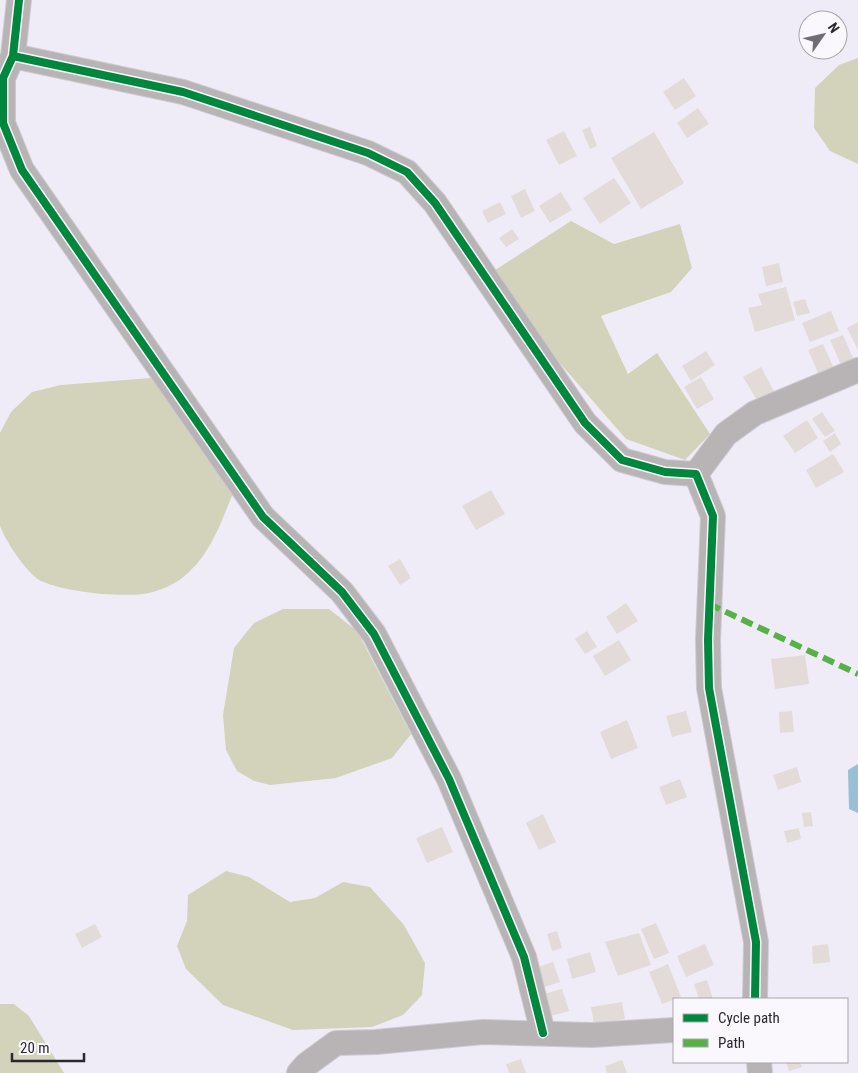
<svg xmlns="http://www.w3.org/2000/svg" width="858" height="1073" font-family="'Roboto Condensed',sans-serif">
<style>
.forest{fill:#d2d3ba}
.water{fill:#97bfd5}
.building{fill:#e3dbd7}
.lines{fill:none;stroke-linecap:round;stroke-linejoin:round}
.street-casing{stroke:#cdcad2;stroke-width:26}
.street{stroke:#b8b4b6;stroke-width:24}
.quiet{stroke:#56b246;stroke-width:6;stroke-dasharray:12 6;stroke-linecap:butt}
.cycleway-casing{stroke:#faf8fc;stroke-width:11}
.cycleway{stroke:#00873e;stroke-width:8}
</style>
<rect width="100%" height="100%" fill="#f0ecf7"/>
<path class="forest" d="M858,58v106l-28,-13 -16,-23 1,-40 24,-23z
M571,221l43,23 66,-20 12,44 -21,24 -70,24 27,58 29,-21 53,81 -25,26 -59,-21 -81,-93 -53,-74z
M151,378l83,113c-12,28 -21,58 -44,80 -11,12 -31,21 -47,23 -28,3 -77,-2 -102,-13 -14,-7 -36,-41 -41,-55v-93l11,-21 21,-20 29,-7z
M283,609h46l28,22 54,103 -19,24 -56,20 -66,7 -16,-4 -17,-10 -11,-21 -3,-35 11,-67 20,-25z
M226,871l23,6 41,25 25,-4 28,-16 27,5 34,38 21,38 -3,32 -19,20 -31,12 -79,3 -70,-25 -37,-36 -9,-23 10,-25 1,-26z
M0,1004h14l15,12 35,57h-64z"/>
<path class="water" d="M858,764v49l-9,-4 -1,-39z"/>
<path class="building" d="M684,78l12,18 -21,14 -12,-18z
M698,108l11,16 -22,14 -10,-15z
M590,127l7,19 -7,3 -8,-19z
M564,131l13,25 -18,9 -13,-25z
M654,132l30,51 -43,26 -30,-51z
M614,178l17,25 -31,21 -17,-26z
M525,189l10,22 -14,7 -10,-22z
M561,192l11,18 -22,13 -11,-17z
M500,202l6,12 -18,9 -6,-12z
M512,229l7,10 -13,8 -7,-9z
M779,263l4,19 -17,4 -4,-19z
M786,287l9,33 -40,12 -7,-24 14,-3 -4,-11z
M805,299l5,14 -13,3 -4,-14z
M831,311l8,20 -29,11 -8,-19z
M858,322v28l-11,-22z
M843,335l11,25 -13,5 -11,-25z
M823,344l11,25 -15,6 -11,-25z
M706,351l9,14 -24,16 -9,-15z
M761,367l14,26 -17,9 -15,-25z
M701,377l13,22 -17,10 -13,-22z
M822,412l13,19 -10,6 -13,-18z
M807,420l11,18 -23,15 -12,-17z
M835,433l6,11 -11,8 -7,-11z
M833,454l11,18 -28,16 -10,-18z
M491,490l14,24 -29,16 -14,-24z
M400,559l11,19 -11,7 -12,-19z
M626,603l12,18 -21,13 -11,-17z
M587,631l10,16 -12,7 -10,-15z
M619,640l12,20 -26,16 -12,-20z
M805,655l4,29 -34,5 -4,-30z
M686,711l6,21 -20,5 -6,-21z
M792,711l2,21 -14,1 -1,-21z
M627,720l11,28 -27,11 -11,-27z
M797,767l4,15 -23,8 -5,-15z
M680,779l7,18 -21,8 -7,-18z
M811,812l2,14 -9,1 -2,-14z
M543,814l13,28 -17,8 -13,-27z
M442,827l11,25 -26,11 -11,-25z
M799,828l2,11 -14,4 -3,-12z
M656,923l13,30 -15,6 -13,-30z
M95,924l7,13 -20,11 -7,-14z
M557,931l5,17 -10,3 -5,-17z
M639,933l12,32 -33,11 -13,-34z
M705,944l9,21 -28,12 -9,-21z
M828,944l2,18 -17,2 -1,-18z
M590,952l6,20 -24,7 -5,-20z
M553,962l7,20 -15,5 -7,-20z
M668,964l13,33 -19,7 -13,-32z
M707,980l6,19h-14l-5,-15z
M562,989l7,22 -18,5 -7,-22z
M622,1002l3,17 -31,5 -3,-17z
M521,1059l5,14h-17l-3,-9z
M622,1060l5,13h-20l-2,-7z
M786,1062h14l2,5 -13,4z"/>
<g class="lines">
<defs>
<path id="street" d="M19,0l-6,56 170,36 185,61 39,19 28,31 150,220 37,37 43,12 31,2 17,42 -5,124 1,48 47,254 -1,57
M13,56l-10,22v45l19,47 241,347 79,75 32,42 75,145 75,178 19,76
M696,474l30,-40 29,-21 103,-43
M759,1062l1,11
M299,1073l7,-8 30,-22 40,-1 107,-10 109,3 82,-5"/>
</defs>
<use href="#street" class="street-casing"/>
<use href="#street" class="street"/>
<path class="quiet" d="M709,604l149,70"/>
<defs>
<path id="cycleway" d="M19,0l-6,56 170,36 185,61 39,19 28,31 150,220 37,37 43,12 31,2 17,42 -5,124 1,48 47,254 -1,57
M13,56l-10,22v45l19,47 241,347 79,75 32,42 75,145 75,178 19,76"/>
</defs>
<use href="#cycleway" class="cycleway-casing"/>
<use href="#cycleway" class="cycleway"/>
</g>
<rect x="673" y="998" width="175" height="65" fill="#faf8fc" stroke="#a7a5aa"/>
<rect x="683" y="1014" width="25" height="8" fill="#00873e" stroke="#a7a5aa"/>
<text x="718" y="1023" font-size="15" fill="#2a282f">Cycle path</text>
<rect x="683" y="1039" width="25" height="8" fill="#56b246" stroke="#a7a5aa"/>
<text x="718" y="1048" font-size="15" fill="#2a282f">Path</text>
<g transform="translate(823 35) rotate(56)"><circle r="24" fill="#faf8fc" stroke="#a7a5aa"/>
<path d="M0-4L9 19L0 12L-9 19Z" fill="#6f6d75"/>
<text y="-8" font-size="14" font-weight="bold" text-anchor="middle" fill="#2a282f">N</text>
</g>
<path d="M12 1053v8h72v-8" fill="none" stroke="#2a282f" stroke-width="2.5"/>
<text x="20" y="1053" font-size="15" fill="#2a282f" stroke="#faf8fc" stroke-width="4" paint-order="stroke">20 m</text>
</svg>
